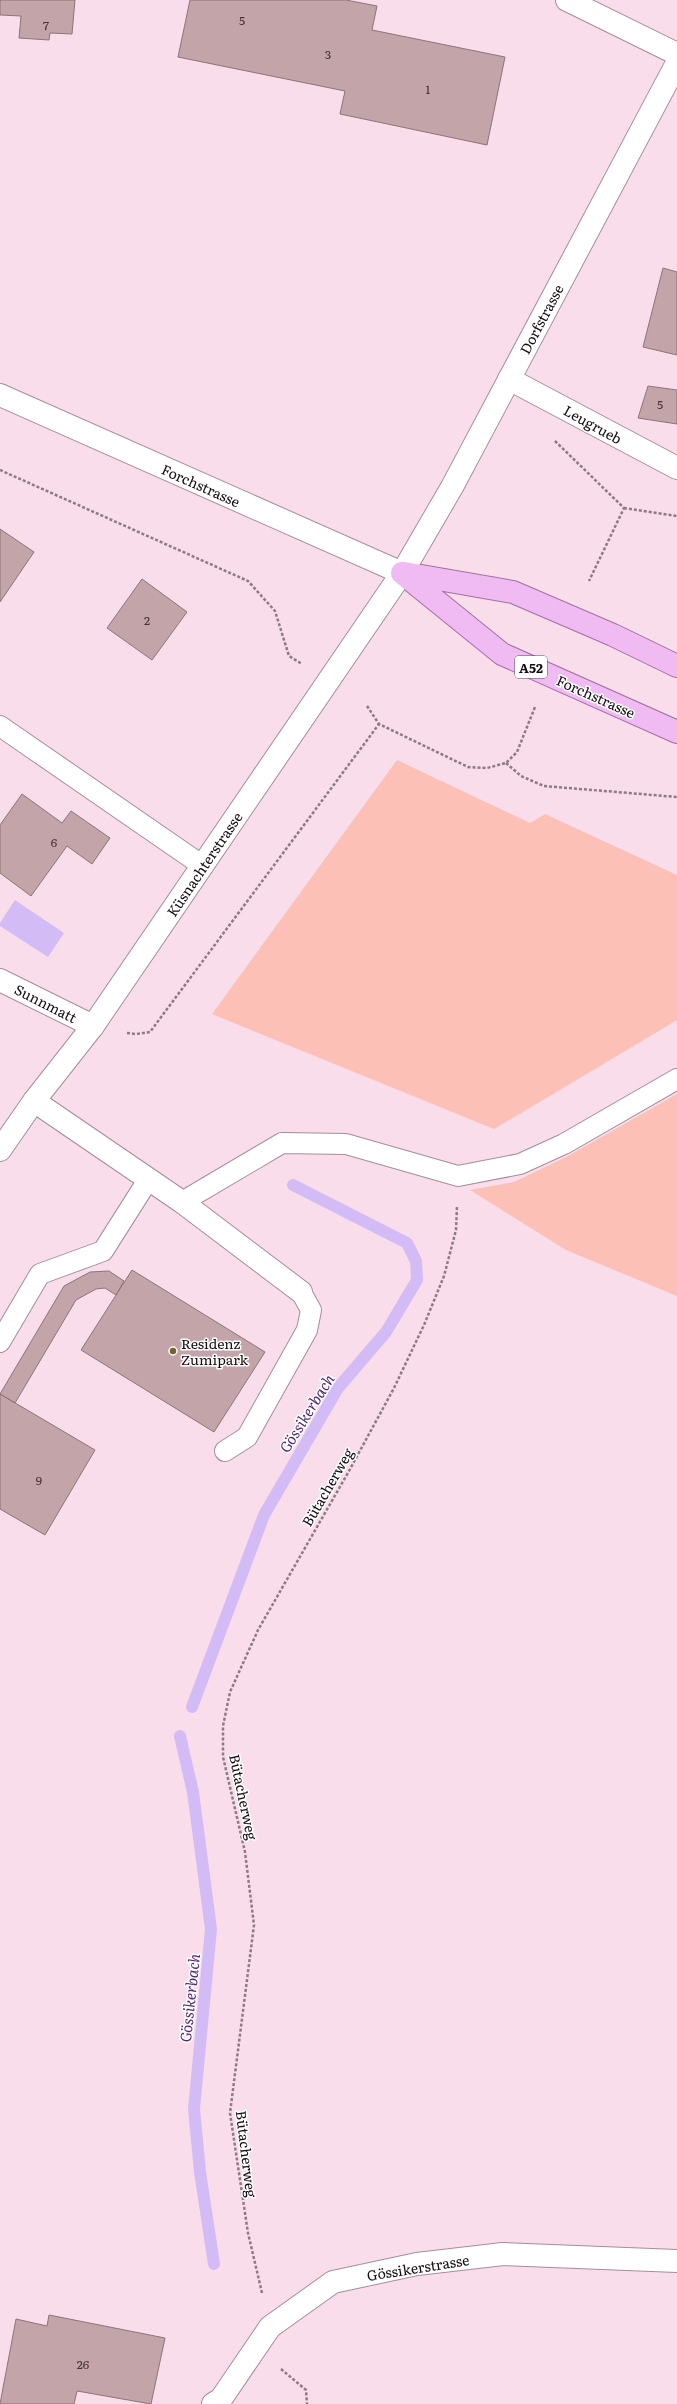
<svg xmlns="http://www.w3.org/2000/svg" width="677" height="2404" font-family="Literata,serif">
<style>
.green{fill:#fcc0b6}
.water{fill:#d3bcf5}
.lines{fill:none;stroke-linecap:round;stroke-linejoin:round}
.stream{stroke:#d3bcf5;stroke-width:12}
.building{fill:#c2a4a9;stroke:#8e7377}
.service-casing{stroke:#a68d9a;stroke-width:22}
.minor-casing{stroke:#a68d9a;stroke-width:24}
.tertiary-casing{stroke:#a68d9a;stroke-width:24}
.secondary-casing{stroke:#a68d9a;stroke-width:24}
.trunk-casing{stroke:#a171a2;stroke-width:24}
.path{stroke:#8d7a84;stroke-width:2.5;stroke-dasharray:3 2;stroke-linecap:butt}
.service{stroke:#fff;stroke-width:20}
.minor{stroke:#fff;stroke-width:22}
.tertiary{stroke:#fff;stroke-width:22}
.secondary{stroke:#fff;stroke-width:22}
.trunk{stroke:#f0baf3;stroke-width:22}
.poi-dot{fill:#726431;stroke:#fff;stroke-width:1.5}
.labels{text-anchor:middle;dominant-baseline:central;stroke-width:3;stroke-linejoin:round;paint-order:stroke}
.number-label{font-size:12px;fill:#403237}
.shield{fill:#fff;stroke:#5b5558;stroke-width:1}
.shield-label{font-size:13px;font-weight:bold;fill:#150c11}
.street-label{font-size:14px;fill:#150c11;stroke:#fff}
.poi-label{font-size:14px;fill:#150c11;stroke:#fff;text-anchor:start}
.water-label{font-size:15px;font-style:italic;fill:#4f2778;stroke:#fff}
</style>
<rect width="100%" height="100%" fill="#f9ddeb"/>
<path class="green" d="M397,760l133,63 15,-9 132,61v145l-183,109 -282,-115z
M677,1094v202l-111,-46 -96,-60 44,-8 54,-26z"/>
<path class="water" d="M15,900l49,33 -16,24 -48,-31v-3z"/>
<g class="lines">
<path class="stream" d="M192,1707l72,-192 74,-127 48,-56 31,-52 -1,-19 -9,-18 -114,-58
M180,1736l13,56 18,137 -17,180 6,63 14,92"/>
</g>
<path class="building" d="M0,0h75l-3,34 -22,-1 -1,7 -30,-2 2,-22 -21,-1z
M190,0h156l31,6 -5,24 133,27 -18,88 -147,-31 5,-23 -167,-34z
M663,268l14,4v83l-34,-8z
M648,386l29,4v34l-39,-6z
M0,529l34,23 -34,50z
M142,579l45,33 -35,48 -45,-32z
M22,794l40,29 9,-12 39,27 -18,26 -25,-18 -36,50 -31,-23v-48z
M132,1270l133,82 -51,80 -133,-82z
M109,1271l15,10 -8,14 -11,-7 -9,1 -20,11 -61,103 -15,-9 64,-108 26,-14z
M0,1394l95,56 -50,85 -45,-26z
M49,2315l116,23 -14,66 -74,-13 -3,13h-74l16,-85 31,7z"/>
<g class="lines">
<defs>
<path id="service" d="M0,726l203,140
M182,1202l100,-59 64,1 112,32 62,-12 44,-20 113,-65
M0,1342l40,-68 63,-23 45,-71
M225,1451l22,-14 60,-107 4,-20 -10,-18"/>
<path id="minor" d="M567,0l110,54
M509,379l168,89
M0,980l93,46
M34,1101l148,101 119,90
M213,2404l8,-5 49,-72 63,-45 84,-18 86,-10 174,7"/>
<path id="tertiary" d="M402,573l50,-86 225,-424"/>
<path id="secondary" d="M0,395l402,178 -309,453 -59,75 -34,49"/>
<path id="trunk" d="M402,573l100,81 175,78
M404,573l109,19 100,43 64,31"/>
</defs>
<use href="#service" class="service-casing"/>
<use href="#minor" class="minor-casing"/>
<use href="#tertiary" class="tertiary-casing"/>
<use href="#secondary" class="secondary-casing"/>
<use href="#trunk" class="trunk-casing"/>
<path class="path" d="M555,441l69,67 -35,73
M0,470l248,111 27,30 14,45 13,8
M624,508l53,8
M367,706l12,18 89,43 19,1 19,-5 11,-11 18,-45
M506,763l15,13 23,10 133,11
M127,1033l9,1 14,-2 229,-308
M262,2293l-14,-60 -18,-120 24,-188 -9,-73 -22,-95v-31l7,-34 28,-62 91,-159 45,-83 30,-63 20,-49 12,-46 1,-24
M281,2369l25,21 1,14"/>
<use href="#service" class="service"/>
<use href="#minor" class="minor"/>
<use href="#tertiary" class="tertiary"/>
<use href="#secondary" class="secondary"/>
<use href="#trunk" class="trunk"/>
</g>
<circle class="poi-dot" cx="173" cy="1351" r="4"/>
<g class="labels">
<g class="number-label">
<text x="242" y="20">5</text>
<text x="46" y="25">7</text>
<text x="328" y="54">3</text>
<text x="428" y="89">1</text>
<text x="660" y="404">5</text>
<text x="147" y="620">2</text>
<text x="54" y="842">6</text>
<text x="39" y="1480">9</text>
<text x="83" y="2364">26</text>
</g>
<rect class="shield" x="515" y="656" width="32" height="22" rx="3"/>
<g class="shield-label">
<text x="531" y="667">A52</text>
</g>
<g class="street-label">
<text transform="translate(541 319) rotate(-62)">Dorfstrasse</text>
<text transform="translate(593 424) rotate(29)">Leugrueb</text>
<text transform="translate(201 485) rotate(24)">Forchstrasse</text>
<text transform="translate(596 696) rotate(24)">Forchstrasse</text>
<text transform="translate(204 864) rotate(-56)">Küsnachterstrasse</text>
<text transform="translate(46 1003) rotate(27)">Sunnmatt</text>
<text transform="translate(327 1487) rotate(-60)">Bütacherweg</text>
<text transform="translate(244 1797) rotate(78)">Bütacherweg</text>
<text transform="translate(247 2154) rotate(83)">Bütacherweg</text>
<text transform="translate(418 2267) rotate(-9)">Gössikerstrasse</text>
</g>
<g class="poi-label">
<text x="181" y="1343">Residenz<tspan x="181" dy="16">Zumipark</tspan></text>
</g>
<g class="water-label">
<text transform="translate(306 1413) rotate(-58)">Gössikerbach</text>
<text transform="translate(189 1998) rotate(-84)">Gössikerbach</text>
</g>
</g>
</svg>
